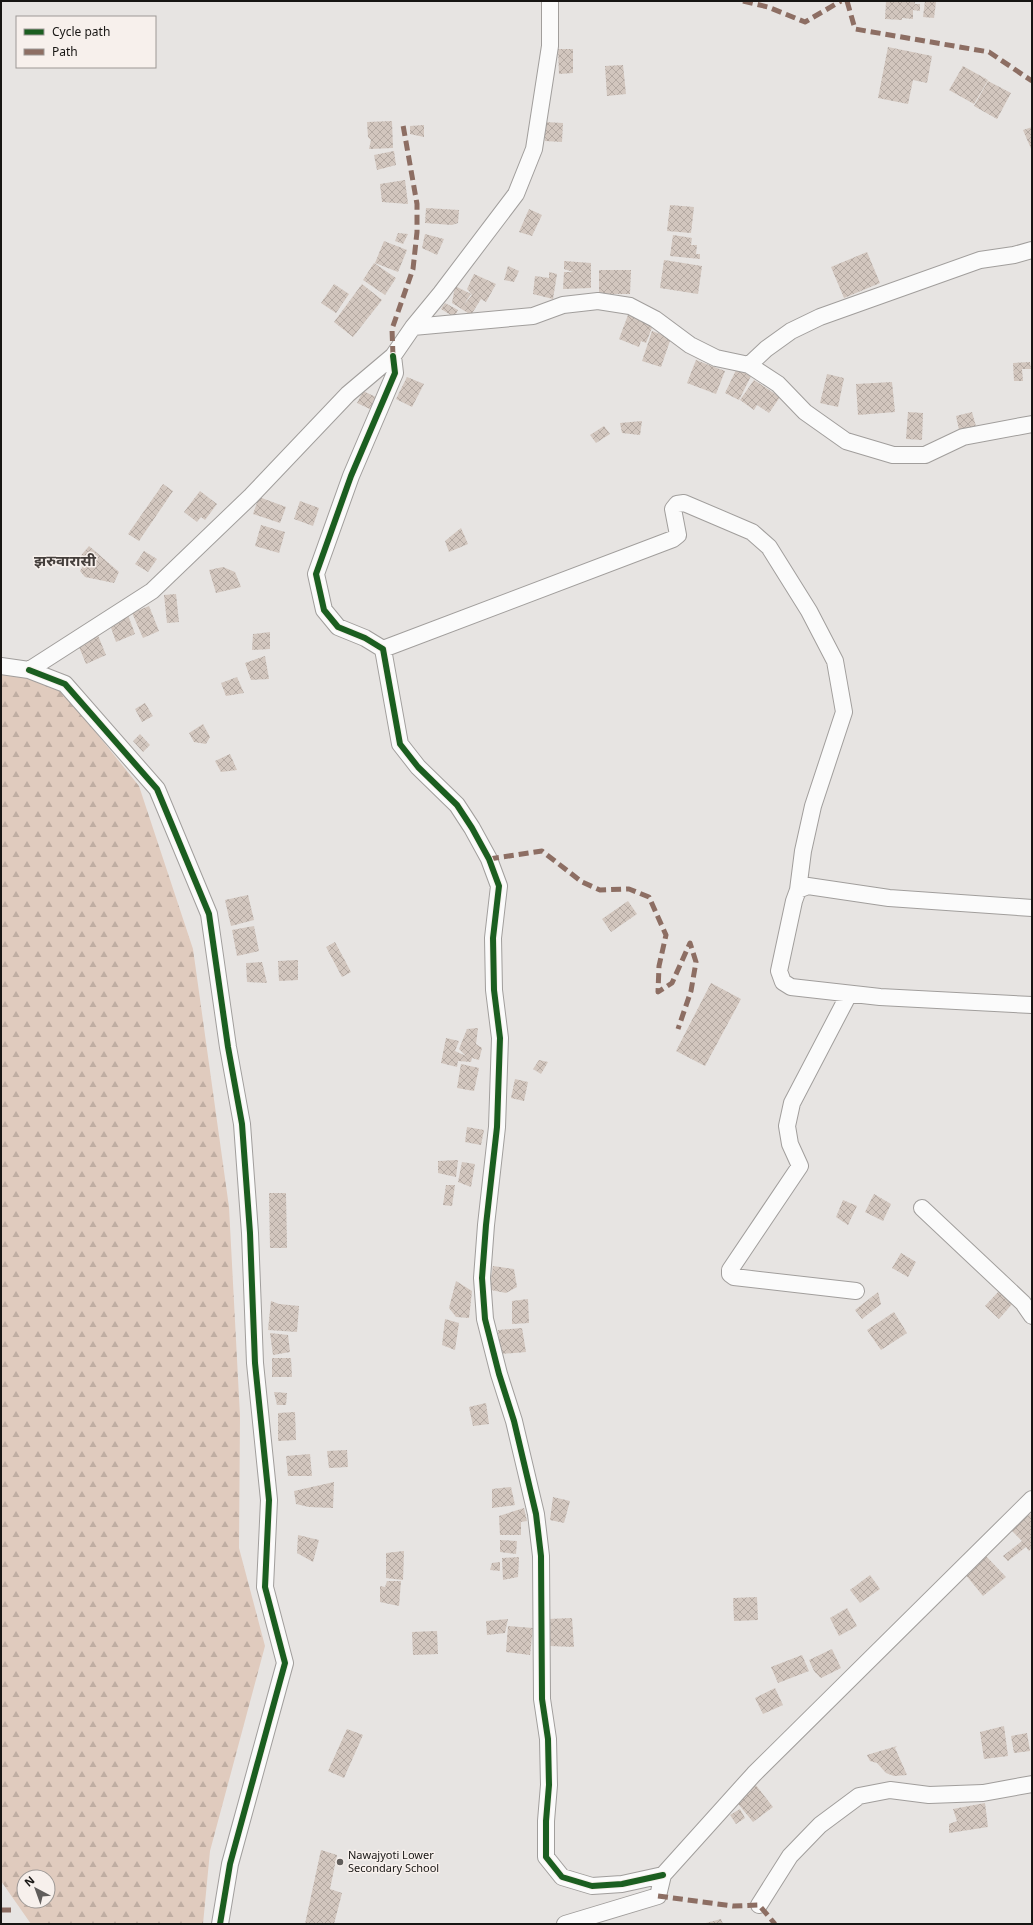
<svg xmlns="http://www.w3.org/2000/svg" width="1033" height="1925" font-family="Georgia,'Noto Sans Devanagari',serif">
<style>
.forest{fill:url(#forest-firs);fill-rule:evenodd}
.building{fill:url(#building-cross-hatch)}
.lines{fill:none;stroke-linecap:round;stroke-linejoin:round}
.minor-casing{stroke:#a19e9c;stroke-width:18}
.minor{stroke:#fbfbfb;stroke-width:16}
.quiet{stroke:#8d6e63;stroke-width:5;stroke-dasharray:10 5;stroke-linecap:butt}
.cycleway-casing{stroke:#f7f0ec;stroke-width:8}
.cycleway{stroke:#1b5e20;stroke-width:6}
.poi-dot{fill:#605d5b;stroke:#f7f0ec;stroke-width:1.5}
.labels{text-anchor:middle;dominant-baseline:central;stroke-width:3;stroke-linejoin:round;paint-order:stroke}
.poi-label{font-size:11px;fill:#171513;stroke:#f7f0ec;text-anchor:start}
.district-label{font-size:15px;font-weight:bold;fill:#443e3b;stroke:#f7f0ec}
</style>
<defs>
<pattern id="forest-firs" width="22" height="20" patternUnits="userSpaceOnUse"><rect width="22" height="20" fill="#e0cbbe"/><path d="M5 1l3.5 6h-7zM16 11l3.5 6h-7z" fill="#bfada2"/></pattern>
<pattern id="building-cross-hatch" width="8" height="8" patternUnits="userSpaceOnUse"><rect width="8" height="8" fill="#d2c6be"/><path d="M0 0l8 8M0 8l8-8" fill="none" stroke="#b4a9a2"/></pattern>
</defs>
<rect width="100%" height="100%" fill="#e7e4e2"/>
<path class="forest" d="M1,670l51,8 87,108 54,163 36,258 11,209 -1,132 26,98 -55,205 -7,73h-172l-30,-43zM24,1877h24v24h-24z"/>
<path class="building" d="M886,1h29v3h5v7l-7,-1v9l-11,-1v2l-17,-1z
M925,1l11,1 -2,16 -11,-1z
M888,47l44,9 -5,27 -14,-3 -5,24 -30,-6z
M558,49h15v24l-14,1z
M623,65l3,29 -19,2 -2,-30z
M963,66l25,14 -14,24 -25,-14z
M988,81l23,12 -14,26 -23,-13z
M392,121l1,27 -24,1 2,-9 -3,-3 -1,-15z
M545,122l18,1 -1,19 -17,-1z
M424,125v12l-14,-3v-8z
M1032,127v24l-9,-21z
M394,151l2,14 -19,5 -3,-15z
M405,180l3,24 -26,-2 -2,-18z
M670,205l24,2 -3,26 -24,-2z
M426,208l33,2 -1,13 -6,2 -27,-2z
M529,209l13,6 -10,21 -13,-4z
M398,233l10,1 -5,10 -8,-3z
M425,234l19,5 -7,16 -15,-7z
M673,235l19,3 -1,7h6l-1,9h4v5l-30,-3z
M384,241l23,9 -9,22 -23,-9z
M867,252l13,31 -36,15 -13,-31z
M664,260l38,6 -4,28 -38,-6z
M564,261l27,2v25l-28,1 1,-17h9l-9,-3z
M374,263l22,15 -11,17 -22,-15z
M508,266l11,5 -5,11 -10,-2z
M599,270h32l-1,24h-31z
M549,272l8,2 -4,25 -20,-5 2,-18 14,2z
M474,274l22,10 -10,18 -5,-3 -10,16 -19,-12 3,-17 16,8 -8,12 9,-11 -5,-6z
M334,284l15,10 -13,19 -15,-10z
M362,284l20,16 -29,37 -19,-15z
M445,303l13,7 -4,7 -13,-8z
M628,315l25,10 -7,18 -5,-2 -2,6 -20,-8z
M652,331l19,7 -10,29 -19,-6z
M696,360l29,11 -9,23 -29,-11z
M1030,362l1,7h-9l1,12h-9l-1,-18z
M737,368l14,8 -12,24 -14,-7z
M827,374l17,4 -6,29 -18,-4z
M407,377l17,7 -12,23 -16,-8z
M754,380l26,17 -11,16 -12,-8 -3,5 -14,-10z
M892,382l3,30 -37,3 -2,-31z
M363,391l15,7 -6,12 -15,-7z
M908,412l15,1 -1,27 -16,-1z
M972,412l5,18 -17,4 -4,-18z
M642,421l-2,14 -18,-2 -2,-10z
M604,426l6,8 -14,9 -6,-8z
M163,484l10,7 -34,50 -11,-7z
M200,491l17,13 -12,16 -4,-3 -4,5 -13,-10z
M259,497l27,10 -6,16 -27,-9z
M300,501l19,7 -6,18 -19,-7z
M261,525l24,7 -6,21 -24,-7z
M461,528l7,16 -19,8 -4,-11z
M89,546l30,26 -5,11 -29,-6 -5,-6 3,-5 -6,-6z
M144,551l13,8 -9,13 -13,-8z
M223,567l12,5 6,15 -25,6 -7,-23z
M176,594l3,28 -12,1 -3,-28z
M149,606l10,25 -16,7 -11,-25z
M128,615l7,19 -19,8 -7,-20z
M270,632v17l-18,1 1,-16z
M97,633l9,22 -20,9 -9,-22z
M265,656l4,23 -18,1 -6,-17z
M237,677l7,16 -18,3 -5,-13z
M145,703l8,13 -11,6 -7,-13z
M203,724l7,13 -4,7 -12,-2 -5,-9z
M140,734l10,11 -7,7 -10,-11z
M230,754l7,16 -16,2 -6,-11z
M248,895l6,25 -23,6 -6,-26z
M628,901l9,13 -26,18 -9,-13z
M254,926l5,25 -22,5 -5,-26z
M335,942l16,30 -9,5 -16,-30z
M298,960v20l-19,1 -1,-20z
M262,962l5,21 -20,-1 -1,-19z
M711,983l30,16 -36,67 -29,-15z
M478,1028l-2,16 6,4 -3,12 -7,-2 -1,4 -13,-1 -1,6 -16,-4 5,-25 13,3 -4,10 11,5 -7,-7 8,-20z
M539,1060l9,2 -7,12 -8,-5z
M461,1064l18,4 -5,23 -17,-3z
M515,1079l13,3 -4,19 -13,-3z
M467,1127l17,3 -3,15 -16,-3z
M458,1160l-2,17 -18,-4v-12z
M462,1162l13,2 -4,23 -13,-5z
M446,1185h9l-3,21 -9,-1z
M269,1193h17l1,55h-17z
M874,1194l17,10 -8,17 -18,-9z
M843,1200l14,6 -9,19 -12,-8z
M901,1253l15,9 -8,15 -16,-9z
M493,1266l21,3 3,18 -11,6 -15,-3 -1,-6z
M456,1281l16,10 -3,27 -13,-1 -7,-9z
M999,1291l14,12 -14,16 -14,-13z
M878,1292l3,12 -19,15 -7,-9z
M528,1299l1,24 -17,1v-23z
M271,1301l8,3 20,2 -2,26 -29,-2z
M894,1312l13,21 -26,17 -14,-20z
M445,1319l14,4 -4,27 -13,-5z
M522,1328l4,24 -26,2 -2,-24z
M270,1333l18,2 2,17 -17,3z
M272,1358h19l1,19h-20z
M274,1392l13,1 -1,12h-9z
M486,1403l3,21 -16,2 -4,-19z
M295,1412l1,28 -18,1v-28z
M347,1450l1,17 -19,1 -2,-17z
M310,1454l2,22h-24l-2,-20z
M334,1482l-1,26 -24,-1 -13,-3 -2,-13z
M511,1487l4,18 -23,3v-19z
M553,1497l17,4 -6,22 -14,-3z
M524,1508l3,13 -6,1v13h-21l-1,-19z
M1032,1513v35l-3,3 -3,-4 -18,14 -5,-5 19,-15 -12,-12z
M298,1535l21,5 -6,22 -16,-9z
M500,1540l17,1 -1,13 -16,-2z
M404,1551l-1,29 -17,-2v-25z
M985,1555l21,22 -23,19 -18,-22z
M519,1557l-1,20 -15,3 -1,-22z
M500,1562v9l-10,-1 2,-7z
M870,1575l10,14 -20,14 -10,-13z
M387,1581h14l-2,25 -19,-4v-16l5,1z
M757,1597l1,23 -24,1 -1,-23z
M847,1608l10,18 -18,10 -9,-18z
M572,1618l2,29 -24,-1 -2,-27z
M508,1619l-3,14 -18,2 -1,-14z
M508,1626l25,2 -3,27 -24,-3z
M437,1631l1,23 -25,1 -1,-23z
M832,1649l9,19 -20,10 -7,-7 -5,-11z
M802,1655l7,16 -31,12 -7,-16z
M775,1688l8,17 -20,9 -8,-16z
M1004,1726l4,30 -24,3 -4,-27z
M347,1729l16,6 -19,43 -16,-7z
M1027,1733l3,18 -16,2 -3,-17z
M897,1746l-2,2 12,27 -13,1 -8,-3 -9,-10 -7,-2 -3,-6z
M755,1784l18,23 -20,15 -18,-22z
M985,1803l3,24 -39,6v-9l8,-3 -4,-12z
M740,1809l5,9 -9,6 -6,-9z
M321,1850l16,5 -7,34 12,4 -8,31h-29z
M721,1919l2,5h-16l-1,-1z"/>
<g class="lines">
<defs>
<path id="minor" d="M413,327l120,-11 30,-11 35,-4 32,5 25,13 35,26 26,13 33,7 17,-16 25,-18 29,-14 160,-57 34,-5 18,-5
M393,356l2,17 -44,103 -35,98 8,36 14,17 27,11 18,11 17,95 18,23 39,38 15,23 17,31 10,27 -6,52 1,52 6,48 -3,89 -11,98 -4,53 3,41 14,55 15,47 22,93 5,42 1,143 6,40 1,46 -3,36v36l16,20 30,9 30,-2 41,-9
M749,365l29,19 27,28 41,29 47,14h32l38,-18 69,-13
M383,649l290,-110 5,-4 -5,-26 4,-5 7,-1 68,29 17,15 40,64 26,50 9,51 -31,94 -10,45 -5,39 -4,11 -15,70 4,11 8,5 89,10 152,8
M1,666l28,4 123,-79 99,-95 97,-102 45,-38 20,-29 28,-34 75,-99 18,-45 16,-103v-45
M29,670l36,14 92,105 52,125 19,133 14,77 8,109 5,130 14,137 -4,87 20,76 -55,201 -10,60
M798,890l10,-4 81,12 143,10
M849,994l-57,109 -5,23 3,18 10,22 -70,104v4l4,3 122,14
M922,1208l101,95 9,13
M759,1905l31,-49 30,-31 39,-29 31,-6 39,5 54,-2 49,-9
M565,1924l93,-28 5,-21 91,-101 278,-275"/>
</defs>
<use href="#minor" class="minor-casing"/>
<use href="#minor" class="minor"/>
<path class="quiet" d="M743,1l25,6 37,15 36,-21
M847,1l8,28 134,23 43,29
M393,356l-1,-27 21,-60 4,-37v-28l-14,-79
M489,859l53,-8 40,31 18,8 29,-1 20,8 17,38 -7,31 -1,26 14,-9 18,-40 6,19 -5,29 -13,38
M658,1896l75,10 26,-1 16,19
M1,1910h13"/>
<defs>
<path id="cycleway" d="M393,356l2,17 -44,103 -35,98 8,36 14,17 27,11 18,11 17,95 18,23 39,38 15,23 17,31 10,27 -6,52 1,52 6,48 -3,89 -11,98 -4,53 3,41 14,55 15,47 22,93 5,42 1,143 6,40 1,46 -3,36v36l16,20 30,9 30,-2 41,-9
M29,670l36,14 92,105 52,125 19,133 14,77 8,109 5,130 14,137 -4,87 20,76 -55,201 -10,60"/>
</defs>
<use href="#cycleway" class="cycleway-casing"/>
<use href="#cycleway" class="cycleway"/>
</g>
<circle class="poi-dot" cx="340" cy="1862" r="4"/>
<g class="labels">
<g class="poi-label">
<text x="348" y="1856">Nawajyoti Lower<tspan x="348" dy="13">Secondary School</tspan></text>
</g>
<g class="district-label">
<text x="65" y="562">झरुवारासी</text>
</g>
</g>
<rect width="1033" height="1925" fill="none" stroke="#171513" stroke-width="4"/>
<rect x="16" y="16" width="140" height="52" fill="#f7f0ec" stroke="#9d9895"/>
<rect x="24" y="29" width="20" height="6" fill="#1b5e20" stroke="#9d9895"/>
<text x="52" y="36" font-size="12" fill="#171513">Cycle path</text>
<rect x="24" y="49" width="20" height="6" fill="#8d6e63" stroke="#9d9895"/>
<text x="52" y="56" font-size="12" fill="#171513">Path</text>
<g transform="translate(36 1889) rotate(319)"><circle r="19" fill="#f7f0ec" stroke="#9d9895"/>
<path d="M0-3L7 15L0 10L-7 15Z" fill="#605d5b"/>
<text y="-6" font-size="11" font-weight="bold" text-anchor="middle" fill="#171513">N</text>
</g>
</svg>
